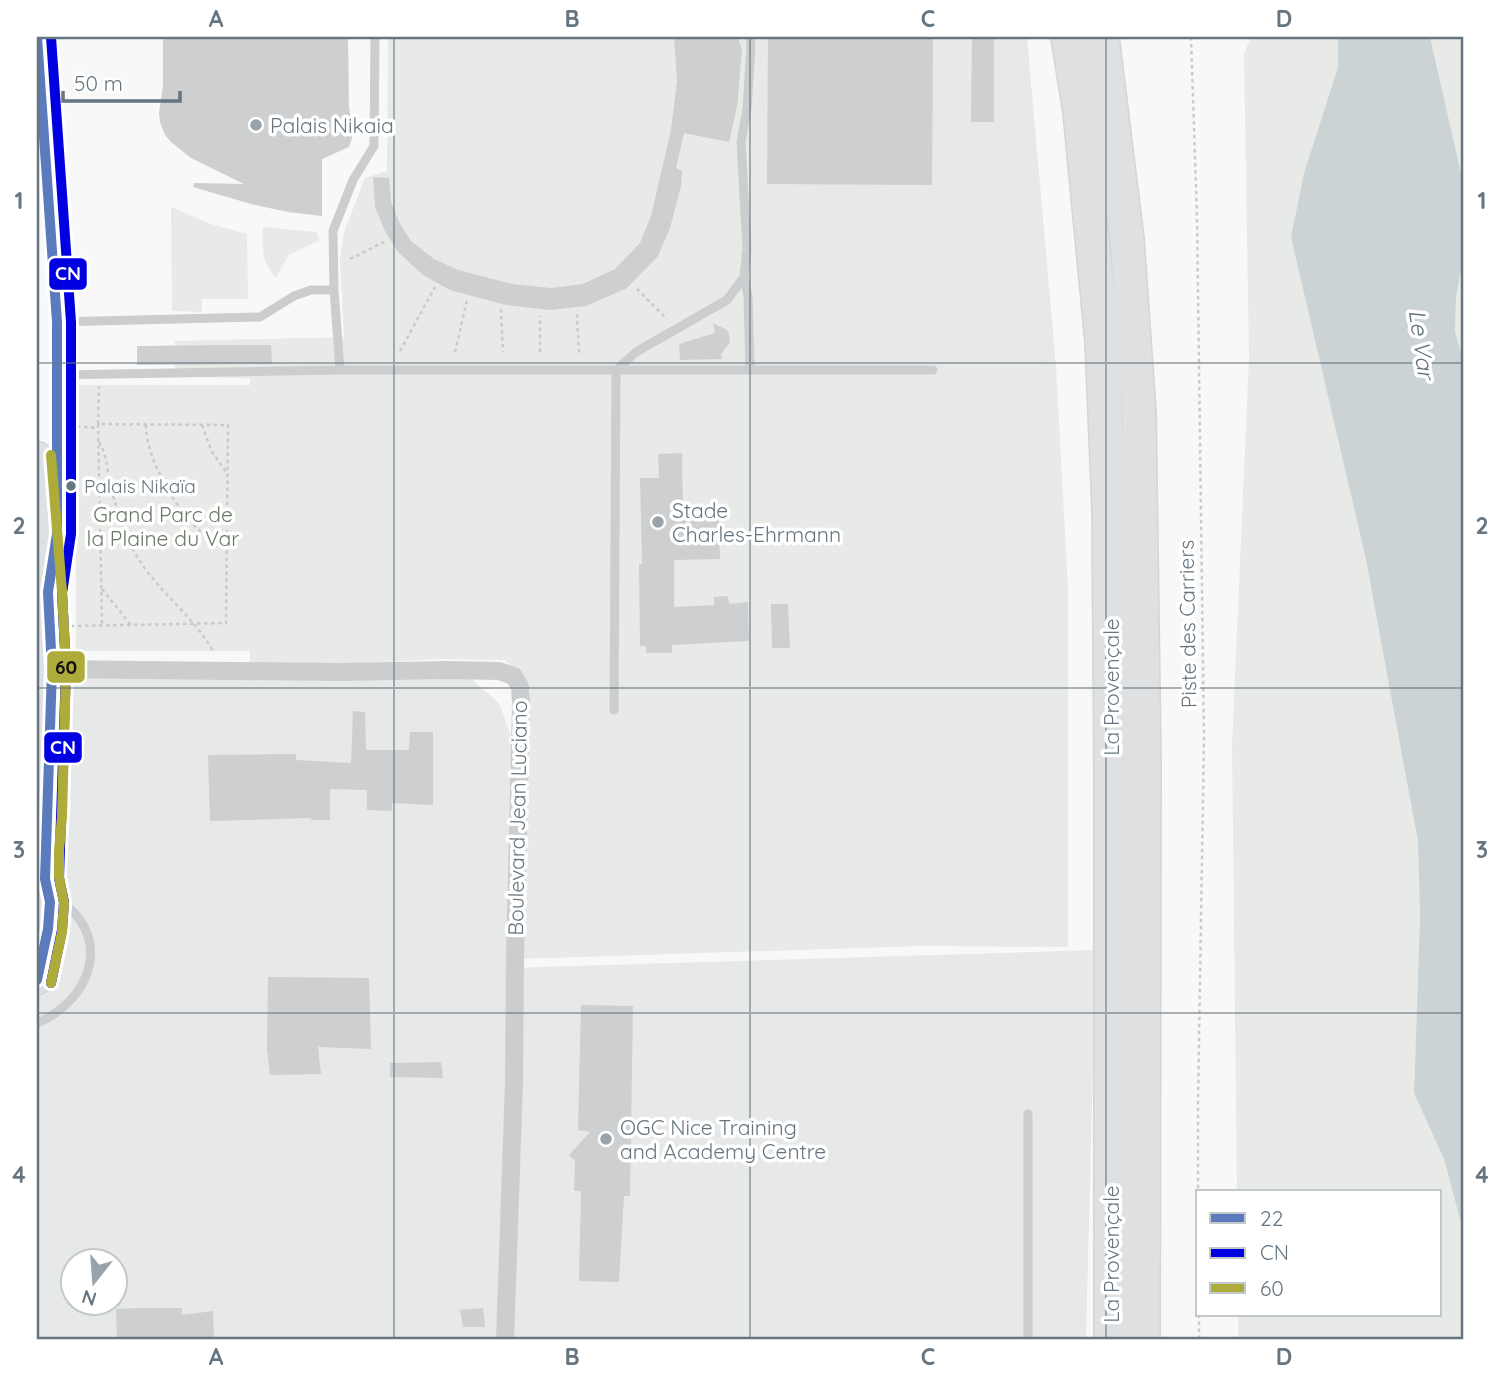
<svg xmlns="http://www.w3.org/2000/svg" width="1501" height="1376" font-family="Quicksand,sans-serif">
<style>
.built{fill:#e7e8e8;fill-rule:evenodd}
.green{fill:#e7eae6}
.water{fill:#cbd3d5}
.building{fill:#cdcfd0}
.lines{fill:none;stroke-linecap:round;stroke-linejoin:round}
.primary-casing{stroke:#d4d5d5;stroke-width:31}
.highway-casing{stroke:#d4d5d5;stroke-width:36}
.path{stroke:#c9cacb;stroke-width:2.5;stroke-dasharray:3.5 3.5;stroke-linecap:butt}
.lane{stroke:#cbcdce;stroke-width:9}
.street{stroke:#cbcdce;stroke-width:18}
.primary{stroke:#dfe0e1;stroke-width:28}
.highway{stroke:#dfe0e1;stroke-width:33}
.bus-1-casing{stroke:#fff;stroke-width:16}
.bus-2-casing{stroke:#fff;stroke-width:16}
.bus-3-casing{stroke:#fff;stroke-width:16}
.bus-1{stroke:#5b7bbc;stroke-width:10}
.bus-2{stroke:#0000e0;stroke-width:10}
.bus-3{stroke:#adac3b;stroke-width:10}
.grid{fill:none;stroke:#66757f;stroke-width:2;stroke-opacity:0.55}
.poi-dot{fill:#99a3a9;stroke:#fff;stroke-width:2.5}
.bus-dot{fill:#66757f;stroke:#fff;stroke-width:2.5}
.labels{text-anchor:middle;dominant-baseline:central;stroke-width:7;stroke-linejoin:round;paint-order:stroke}
.bus-label{font-size:19px;fill:#66757f;stroke:#fff;text-anchor:start}
.poi-label{font-size:21px;fill:#66757f;stroke:#fff;text-anchor:start}
.park-label{font-size:21px;fill:#697865;stroke:#fff}
.street-label{font-size:21px;fill:#66757f;stroke:#fff}
.water-label{font-size:23px;font-style:italic;fill:#617379;stroke:#fff}
.line-badge{stroke:#fff;stroke-width:2.5}
.badge-label{font-size:19px;text-anchor:middle;font-weight:bold;fill:#fff}
.pale-badge-label{font-size:19px;text-anchor:middle;font-weight:bold;fill:#111}
.neatline{fill:none;stroke:#66757f;stroke-width:2.5}
.grid-label{font-size:23px;text-anchor:middle;font-weight:bold;fill:#66757f}
</style>
<rect width="100%" height="100%" fill="#f8f8f8"/>
<path class="built" d="M759,37h268l29,329 -303,-1v-206h6z
M37,672l212,8 222,-1 28,24 13,36 -4,229 588,-18 -10,389h-1049zM74,1260h42v42h-42z"/>
<path class="green" d="M388,37h371v122l-6,1v205l303,1 12,222v359l-147,-1 -402,13 11,-270 -7,-12 -18,-17 -64,-1 -102,5 -89,-2v-11h-174v-266h174v-7l-75,-1v-36l169,-4 -4,-78 4,-27 21,-54 22,-7z
M952,37h20l-1,85h-19z
M1251,37h87v30l-34,106 -13,64 75,323 52,282 2,74 -6,177 30,66 20,75v105h-226v-24h202v-123h-203l-5,-448 17,-386 -5,-304z
M1430,37h34v169l-1,-24z
M952,133h9c-1,26 -4,56 0,81 2,16 14,29 17,45 2,8 1,18 1,27 0,27 -8,55 -38,63 -20,6 -38,1 -56,-10l-6,6 8,6 -20,-6 -14,-9 -6,5 -7,-5 -6,6 -9,-7 -5,5 -8,-6 -6,6 -9,-7 -5,6c-22,-15 -30,-38 -23,-64l14,5 10,-21 23,-22 -6,-6 -17,-6 7,-19 151,1z
M968,157h26v63h-14l-1,8h-6l-5,-16z
M171,207l40,17 36,10 1,65h-46v13l-30,-1z
M263,227l53,5 4,8 -31,15 -13,23c-15,-17 -14,-29 -13,-51z
M1464,252v112l-9,-33 1,-33z
M643,1173l262,6 -4,160h-261z"/>
<path class="water" d="M1338,37h92l33,145 1,70 -8,46 -1,33 9,33v870l-20,-75 -30,-66 6,-177 -2,-74 -52,-282 -75,-323 13,-64 34,-106z"/>
<path class="building" d="M163,37h185l1,71 3,14v16l-3,9 -27,12v57l-34,-4 -37,-8 -58,-17 1,-4 50,1 -53,-26 -20,-16 -6,-7 -5,-13 -1,-9 4,-27z
M674,37h64l4,13 -5,57 -8,35 -45,-9 -8,35 6,3 -1,15 -11,42 -12,28 -31,32 -41,18 -36,4 -44,-5 -56,-15 -27,-15 -25,-23 -13,-21 -10,-24 -2,-30 16,1 2,24 9,22 11,17 23,18 24,11 54,14 39,4 32,-4 32,-15 25,-26 11,-27 20,-86 6,-50z
M768,37h165l-1,148 -165,-1z
M972,37h22v85h-23z
M713,323l12,6 3,2 2,8 -1,5 -8,10 1,5 -42,1 -1,-16 36,-11z
M232,345h39l1,19 -135,1v-19z
M682,453l1,63h36l1,43 -46,1v47l40,-2v-8l14,-1 1,8 19,-2 1,39 -77,4v8h-26v-7h-6l-1,-82h3l-2,-86h19l-1,-24z
M771,604h17l2,44h-18z
M353,711l12,1 1,38h43l1,-18h23v73l-41,-2v8l-25,-1v-20l-37,-1v31h-19v-2l-101,3 -2,-66 88,-1v6l55,3z
M268,977l101,1 2,71 -53,-2 3,27 -51,1 -3,-26z
M581,1005l52,1 -3,190h-6l-5,86 -40,-1 2,-90h-7l1,-30 -6,-6 21,-23 -12,-2z
M441,1062l2,16 -53,-1v-14z
M139,1308h43v7l31,-4 1,28h-97l-1,-30z
M483,1308l2,19h-22l-3,-17z"/>
<g class="lines">
<defs>
<path id="primary" d="M37,456l11,136 4,77 -4,147 -3,34v29l5,23 -2,27 -11,51"/>
<path id="highway" d="M1068,37l12,75 22,229 7,167 2,258v573
M1102,37l25,203 12,172 5,354 -1,573"/>
</defs>
<use href="#primary" class="primary-casing"/>
<use href="#highway" class="highway-casing"/>
<path class="path" d="M1191,37l6,180 7,522 -6,362v111
M350,259l34,-17
M637,289l30,30
M501,309l2,43
M577,314l2,39
M400,351l35,-64
M455,352l12,-52
M540,352v-36
M98,424l1,-38
M146,425c-1,31 30,85 54,106 8,7 18,12 27,19
M202,425l10,27 15,21
M70,426l28,2
M99,442c8,12 8,28 11,42 6,24 14,50 26,71 21,36 60,63 78,98
M102,589l29,36
M71,626h5l150,-3 2,-198 -130,-1 4,201
M1199,1339v-24"/>
<path class="lane" d="M37,37l20,285 1,38 -2,182
M744,277l4,19 2,74
M57,322l203,-5 34,-21 17,-6h23l-1,-59 20,-51 21,-34 1,-109
M340,370h593
M58,375l282,-5 -6,-80
M614,710l2,-340 20,-18 91,-52 17,-23 3,-28 -6,-107 6,-33 4,-62 -1,-10
M37,1023c56,-23 77,-89 19,-125
M1028,1339v-225"/>
<path class="street" d="M52,669l287,3 108,-2 52,1 15,5 6,11 1,16 -6,255 -1,125 -9,256"/>
<use href="#primary" class="primary"/>
<use href="#highway" class="highway"/>
<defs>
<path id="bus-1" d="M37,37l20,285v212l-9,58 4,77 -7,210 5,23 -2,27 -11,51"/>
<path id="bus-2" d="M51,983l11,-53 2,-28 -5,-24 7,-209 -4,-76 9,-59v-212l-20,-285"/>
<path id="bus-3" d="M51,983l11,-51 2,-29 -5,-26v-26l3,-35 4,-147 -4,-78 -11,-136"/>
</defs>
<use href="#bus-1" class="bus-1-casing"/>
<use href="#bus-2" class="bus-2-casing"/>
<use href="#bus-3" class="bus-3-casing"/>
<use href="#bus-1" class="bus-1"/>
<use href="#bus-2" class="bus-2"/>
<use href="#bus-3" class="bus-3"/>
</g>
<path class="grid" d="M394,37v1302M750,37v1302M1106,37v1302M37,363h1427M37,688h1427M37,1013h1427"/>
<g class="poi-dot">
<circle cx="256" cy="125" r="7"/>
<circle cx="658" cy="522" r="7"/>
<circle cx="606" cy="1139" r="7"/>
</g>
<circle class="bus-dot" cx="71" cy="486" r="6"/>
<g class="labels">
<g class="bus-label">
<text x="84" y="486">Palais Nikaïa</text>
</g>
<g class="poi-label">
<text x="270" y="125">Palais Nikaia</text>
<text x="672" y="510">Stade<tspan x="672" dy="24">Charles-Ehrmann</tspan></text>
<text x="620" y="1127">OGC Nice Training<tspan x="620" dy="24">and Academy Centre</tspan></text>
</g>
<g class="park-label">
<text x="163" y="514">Grand Parc de<tspan x="163" dy="24">la Plaine du Var</tspan></text>
</g>
<g class="street-label">
<text transform="translate(1187 624) rotate(-91)">Piste des Carriers</text>
<text transform="translate(1111 687) rotate(-90)">La Provençale</text>
<text transform="translate(517 818) rotate(-89)">Boulevard Jean Luciano</text>
<text transform="translate(1111 1254) rotate(-90)">La Provençale</text>
</g>
<g class="water-label">
<text transform="translate(1422 344) rotate(82)">Le Var</text>
</g>
</g>
<g class="line-badge">
<rect x="48" y="257" width="40" height="34" rx="7" fill="#0000e0"/>
<rect x="46" y="650" width="40" height="34" rx="7" fill="#adac3b"/>
<rect x="43" y="731" width="40" height="33" rx="7" fill="#0000e0"/>
</g>
<g class="badge-label">
<text x="68" y="280">CN</text>
<text x="63" y="754">CN</text>
</g>
<g class="pale-badge-label">
<text x="66" y="674">60</text>
</g>
<rect width="1501" height="1376" fill="none" stroke="#ffffff" stroke-width="77"/>
<rect x="1196" y="1190" width="245" height="126" fill="#ffffff" stroke="#c2c8cc" stroke-width="2"/>
<rect x="1210" y="1213" width="35" height="10" fill="#5b7bbc" stroke="#c2c8cc" stroke-width="2"/>
<text x="1260" y="1226" font-size="21" fill="#66757f">22</text>
<rect x="1210" y="1248" width="35" height="10" fill="#0000e0" stroke="#c2c8cc" stroke-width="2"/>
<text x="1260" y="1260" font-size="21" fill="#66757f">CN</text>
<rect x="1210" y="1283" width="35" height="10" fill="#adac3b" stroke="#c2c8cc" stroke-width="2"/>
<text x="1260" y="1296" font-size="21" fill="#66757f">60</text>
<g transform="translate(94 1282) rotate(197)"><circle r="33" fill="#ffffff" stroke="#c2c8cc" stroke-width="2"/>
<path d="M0-5L12 26L0 18L-12 26Z" fill="#99a3a9"/>
<text y="-10" font-size="19" font-weight="bold" text-anchor="middle" fill="#66757f">N</text>
</g>
<path d="M63 91v10h117v-10" fill="none" stroke="#66757f" stroke-width="3.5"/>
<text x="74" y="91" font-size="21" fill="#66757f" stroke="#ffffff" stroke-width="5" paint-order="stroke">50 m</text>
<rect x="38" y="38" width="1424" height="1300" class="neatline"/>
<g class="grid-label">
<text x="216" y="27">A</text>
<text x="572" y="27">B</text>
<text x="928" y="27">C</text>
<text x="1284" y="27">D</text>
<text x="19" y="209">1</text>
<text x="1482" y="209">1</text>
<text x="19" y="534">2</text>
<text x="1482" y="534">2</text>
<text x="19" y="858">3</text>
<text x="1482" y="858">3</text>
<text x="19" y="1183">4</text>
<text x="1482" y="1183">4</text>
<text x="216" y="1365">A</text>
<text x="572" y="1365">B</text>
<text x="928" y="1365">C</text>
<text x="1284" y="1365">D</text>
</g>
</svg>
